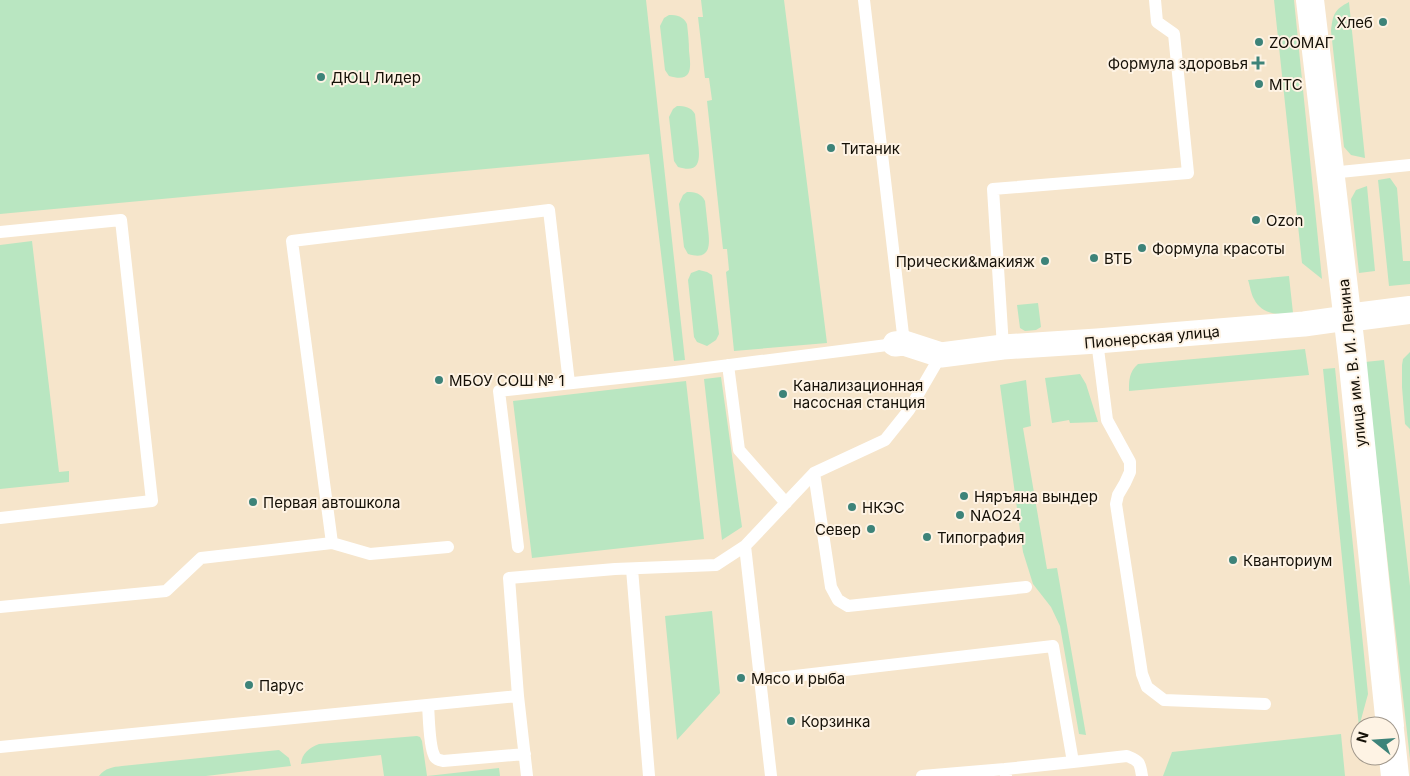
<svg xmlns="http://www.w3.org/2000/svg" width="1410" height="776" font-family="Inter,sans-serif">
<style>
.green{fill:#b9e6c1}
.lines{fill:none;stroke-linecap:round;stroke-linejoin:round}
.service{stroke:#fff;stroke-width:12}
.minor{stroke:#fff;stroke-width:25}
.tertiary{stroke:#fff;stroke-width:28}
.secondary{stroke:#fff;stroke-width:28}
.poi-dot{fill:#3d8379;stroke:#fef3e4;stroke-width:2}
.labels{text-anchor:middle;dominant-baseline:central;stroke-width:4;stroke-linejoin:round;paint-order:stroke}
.poi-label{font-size:15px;fill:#151007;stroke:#fef3e4;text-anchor:start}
.street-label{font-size:15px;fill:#151007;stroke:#fef3e4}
</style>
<rect width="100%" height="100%" fill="#f6e5cb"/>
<path class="green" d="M0,0h646l39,360 -11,1 -25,-207 -649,60z
M701,0h83l43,343 -93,8 -8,-79 3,-2 -2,-21h-4l-16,-148 5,-1 -3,-22h-4l-7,-61h5z
M1274,0h20l28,279 -20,-16z
M1349,2l16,156 -14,-3 -7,-8 -13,-116c2,-17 3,-21 18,-29z
M669,15c8,0 14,1 18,9 1,9 2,18 2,27 2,17 4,32 -20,25l-4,-6 -5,-44 4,-8z
M677,106c8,0 14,1 18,8 1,10 2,19 3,28 2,17 3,32 -20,25l-4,-6 -5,-44 4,-8z
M1390,178l7,10 6,73h7v23l-21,2 -11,-106z
M1367,186l8,85 -16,2 -8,-74 5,-9z
M687,192c8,0 14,1 18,9 1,9 2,18 3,28 2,16 3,32 -20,25l-4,-7 -5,-43 4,-9z
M32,241l27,231 10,-1v11l-69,7v-244z
M699,270l8,2 5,3 7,59 -3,6 -9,6 -10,-4 -3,-5 -6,-57 3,-7z
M1289,276l4,37c-14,2 -31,2 -39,-14 -3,-5 -4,-13 -6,-19z
M1038,303l3,24 -5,3 -11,1 -5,-3 -3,-23z
M1305,349l4,26 -180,16c0,-11 0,-19 9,-27z
M1410,352v77l-5,-5 -3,-37v-22l1,-6z
M1384,360l26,226v173l-45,-397z
M1335,368l33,326 -9,33 -36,-358z
M1080,374l6,10 12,38 -28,1 -1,-3 -17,3 -7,-45z
M721,377l21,150 -20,13 -18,-161z
M1026,380l5,46 -8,2 24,141 10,-1 29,167 -7,-1 -19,-108 -9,-19 -18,-23 -10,-32 -23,-167z
M686,381l18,158 -172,19 -19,-157z
M712,611l8,82 -43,47 -12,-124z
M1341,734l4,42h-182l9,-24z
M417,736l3,1 2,4 5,35 72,-8 1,8h-116l-3,-21 -80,9c1,-11 8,-16 18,-20z
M279,750l10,8 2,8 -85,10h-107c6,-8 14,-9 23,-10z"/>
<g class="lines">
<path class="service" d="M864,0l40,343
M1330,173l80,-8
M0,232l121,-12 31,281 -152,17
M1097,341l10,79 23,42v10l-5,11 -7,12 -2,9 26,170 5,13 17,13 101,4
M1003,347l-10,-158 195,-16 -14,-139 -17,-12 -2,-22
M728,365l11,85 47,53
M814,473l17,114 7,13 10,6 178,-19
M745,546l26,230
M448,547l-78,7 -38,-11 -40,-302 257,-31 20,173
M518,547l-19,-156 176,-19 220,-28
M632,569l17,207
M0,607l166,-16 35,-33 131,-15
M760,680l293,-34 20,116 -68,7
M428,705c1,12 1,40 6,50 1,4 5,5 9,6l82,-7
M0,747l518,-51
M1073,762l54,-6c13,5 13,7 15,20
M527,776l-9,-80 -9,-118 106,-9 101,-4 29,-19 69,-73 71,-33 24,-30 32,-55
M922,776l83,-7 1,7"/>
<path class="minor" d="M895,344l9,-1 37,12 62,-8 94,-6 207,-17 43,-6"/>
<path class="tertiary" d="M1347,318l63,-8"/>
<path class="secondary" d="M1310,0l42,356 38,370
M1390,730l5,46"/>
</g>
<g class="poi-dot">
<circle cx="1383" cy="22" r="5"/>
<circle cx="1259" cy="42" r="5"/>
<path d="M1255.5 55.5h5v5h5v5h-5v5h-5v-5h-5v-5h5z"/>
<circle cx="321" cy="77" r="5"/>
<circle cx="1259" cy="84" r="5"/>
<circle cx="831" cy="148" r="5"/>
<circle cx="1256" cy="220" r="5"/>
<circle cx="1142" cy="248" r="5"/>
<circle cx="1094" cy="258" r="5"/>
<circle cx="1045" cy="261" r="5"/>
<circle cx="439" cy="380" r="5"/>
<circle cx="783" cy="394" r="5"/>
<circle cx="964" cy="496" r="5"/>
<circle cx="253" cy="502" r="5"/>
<circle cx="852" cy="507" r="5"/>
<circle cx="960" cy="515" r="5"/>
<circle cx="871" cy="529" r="5"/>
<circle cx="927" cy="537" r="5"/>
<circle cx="1233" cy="560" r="5"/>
<circle cx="741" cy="678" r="5"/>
<circle cx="249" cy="685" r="5"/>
<circle cx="791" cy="721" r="5"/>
</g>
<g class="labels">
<g class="poi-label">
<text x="1373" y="22" text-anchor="end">Хлеб</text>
<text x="1269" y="42">ZOOМАГ</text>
<text x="1248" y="63" text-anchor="end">Формула здоровья</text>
<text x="331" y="77">ДЮЦ Лидер</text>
<text x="1269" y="84">МТС</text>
<text x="841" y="148">Титаник</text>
<text x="1266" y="220">Ozon</text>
<text x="1152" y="248">Формула красоты</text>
<text x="1104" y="258">ВТБ</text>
<text x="1035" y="261" text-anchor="end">Прически&amp;макияж</text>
<text x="449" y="380">МБОУ СОШ № 1</text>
<text x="793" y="385">Канализационная<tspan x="793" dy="17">насосная станция</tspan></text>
<text x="974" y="496">Няръяна вындер</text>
<text x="263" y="502">Первая автошкола</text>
<text x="862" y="507">НКЭС</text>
<text x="970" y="515">NAO24</text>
<text x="861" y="529" text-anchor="end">Север</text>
<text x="937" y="537">Типография</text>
<text x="1243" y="560">Кванториум</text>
<text x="751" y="678">Мясо и рыба</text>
<text x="259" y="685">Парус</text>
<text x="801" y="721">Корзинка</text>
</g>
<g class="street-label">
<text transform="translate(1152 337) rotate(-5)">Пионерская улица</text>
<text transform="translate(1352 363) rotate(-96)">улица им. В. И. Ленина</text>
</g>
</g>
<g transform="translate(1375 741) rotate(287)"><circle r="24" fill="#fef3e4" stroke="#a1988c"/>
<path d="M0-4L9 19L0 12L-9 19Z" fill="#3d8379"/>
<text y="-8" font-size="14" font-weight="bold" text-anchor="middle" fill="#151007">N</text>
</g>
</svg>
